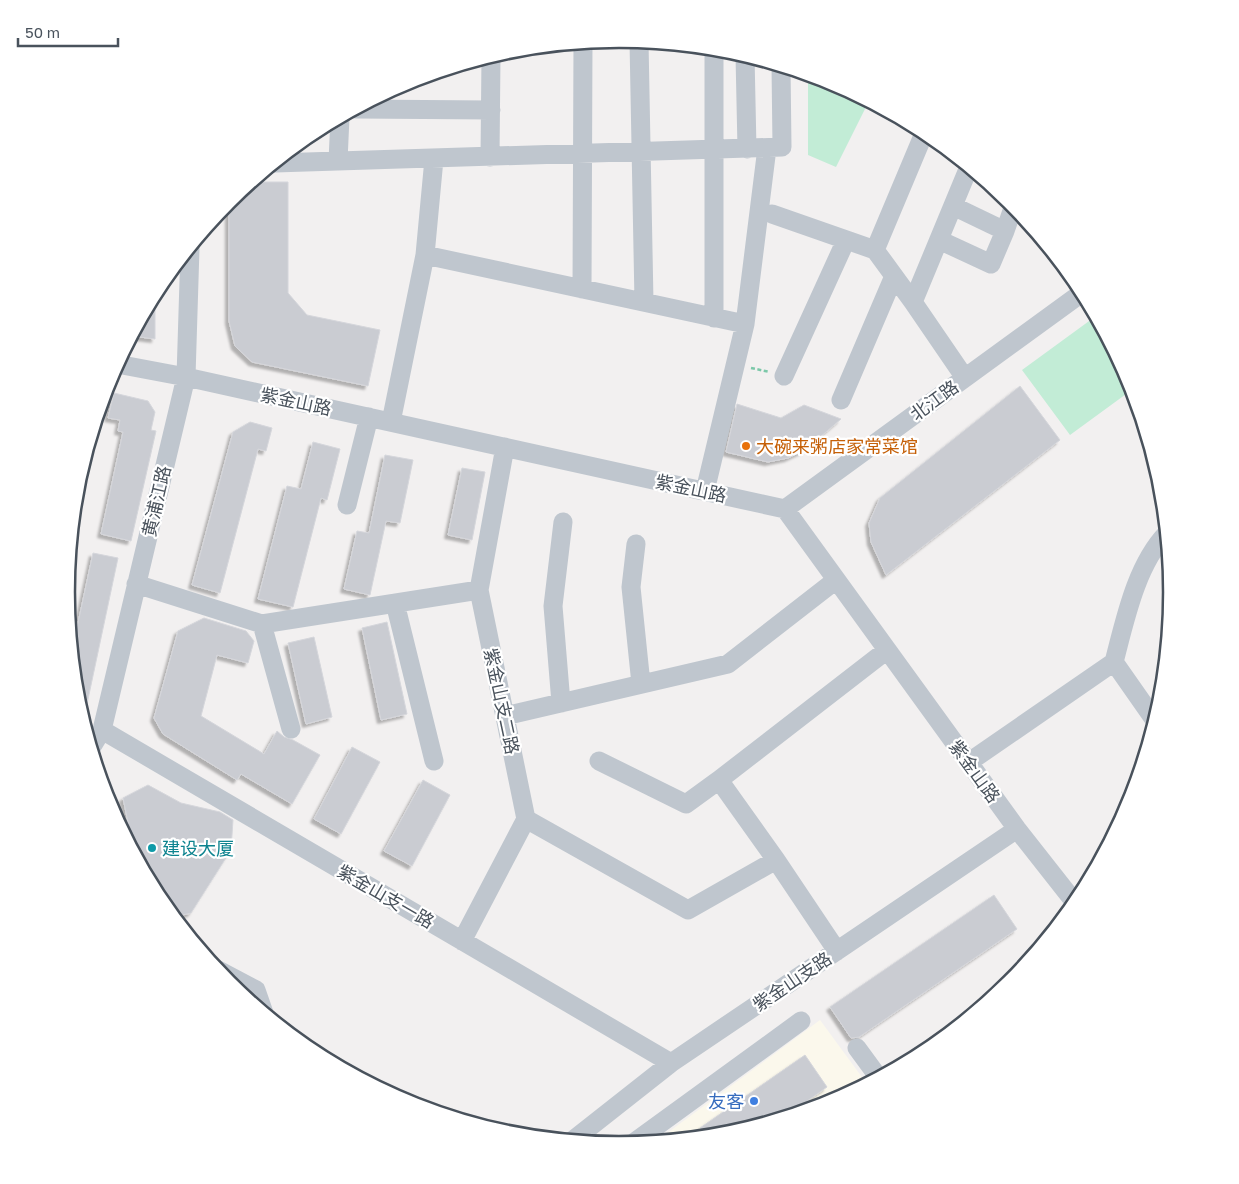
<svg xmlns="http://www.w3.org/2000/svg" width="1239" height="1184" font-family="'Golos Text','Noto Sans SC',sans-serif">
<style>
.commercial{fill:#fbf8ec}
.green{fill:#c2ecd6}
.building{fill:#caccd2;stroke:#d5d6db;filter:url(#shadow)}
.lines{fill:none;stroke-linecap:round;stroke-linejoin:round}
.path{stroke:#7cc8a9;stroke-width:2.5;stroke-dasharray:4 2.5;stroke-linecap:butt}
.minor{stroke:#bfc6ce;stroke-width:19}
.food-dot{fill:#e8710a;stroke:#fff;stroke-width:2}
.culture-dot{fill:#0f9aa8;stroke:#fff;stroke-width:2}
.shop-dot{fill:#3f7fe0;stroke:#fff;stroke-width:2}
.labels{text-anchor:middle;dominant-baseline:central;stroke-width:4.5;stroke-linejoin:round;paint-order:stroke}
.street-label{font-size:18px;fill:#49525c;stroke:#fff}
.food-label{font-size:18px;fill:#c56008;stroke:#fff;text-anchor:start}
.culture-label{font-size:18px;fill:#0d838f;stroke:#fff;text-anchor:start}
.shop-label{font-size:18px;fill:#366cbe;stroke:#fff;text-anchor:end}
.rim{fill:none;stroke:#49525c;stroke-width:2.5}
</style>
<defs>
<filter id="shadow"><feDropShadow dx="-3.5" dy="3.5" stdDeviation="1" flood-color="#0004"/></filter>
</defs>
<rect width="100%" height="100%" fill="#f2f0f0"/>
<path class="commercial" d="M820,1020l47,64 -36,19 -104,32 -72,7z"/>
<path class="green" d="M808,74l23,7 38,20 -33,66 -28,-12z
M1096,316l37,73 -63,46 -48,-65z"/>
<path class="building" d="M251,182h37v111l19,22 73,15 -12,56 -116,-24 -17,-16 -6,-25v-121z
M155,293v46l-23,-3 6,-11z
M1020,386l40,54 -174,135 -15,-33 -2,-19 11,-25z
M114,393l34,8 7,11 -4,18 5,1 -25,110 -30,-7 22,-102 -5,-1 2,-11 -12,-2z
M737,404l44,14 23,-13 37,14 -36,31 -17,8 -20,4 -42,-10z
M250,422l22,6 -6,23 -8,-2 -38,144 -28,-8 41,-153z
M313,442l27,7 -13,51 -6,-2 -28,109 -35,-8 29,-113 14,3z
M385,455l28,5 -13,63 -14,-2 -16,74 -26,-6 13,-58 12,2z
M462,468l23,4 -13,68 -24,-5z
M93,553l25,5 -31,146 -10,-4 -5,-49z
M204,618l42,13 8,10 -6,22 -31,-8 -16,61 63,38 13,-23 7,6 9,3 27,15 -28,49 -51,-30 -4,6 -74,-46 -9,-16 24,-87z
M387,622l20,92 -26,6 -19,-92z
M314,637l18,80 -26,7 -18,-81z
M352,747l28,15 -39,72 -27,-15z
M423,780l27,15 -38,71 -28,-15z
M148,785l33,18 39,9 13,8 -2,30 -40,63 -17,4 -15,-18 -36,-71 6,-1 -6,-29z
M994,895l23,34 -158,108 -8,1 -21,-31z
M805,1055l22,32 -44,31 -56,17 -21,2 -6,-9z"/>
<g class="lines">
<path class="path" d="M751,368l19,4"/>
<path class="minor" d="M639,41l5,261
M714,48v270
M745,55l2,94
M356,109l135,1
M490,157l1,-101
M338,161l2,-44
M275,163l507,-16 -1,-81
M953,206l52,25 9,-26
M772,214l103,36 38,52
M939,240l52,24 14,-33
M875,250l50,-119
M425,255l320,69
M582,289l1,-247
M117,364l69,13 599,132 232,320 59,75
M784,376l62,-136
M965,378l-52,-76 56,-135
M841,400l53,-124
M391,422l34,-167 9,-96
M705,491l40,-167 22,-176
M347,505l22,-88
M785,509l298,-217
M636,544l-5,43 10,97
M136,584l126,40 217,-34
M395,603l39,158
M262,624l29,105
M1114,662l42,60
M561,703l-8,-97 10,-84
M505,716l223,-52 108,-84
M102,730l569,333
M91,748l11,-18 84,-353 4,-129
M599,761l87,43 33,-24
M969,762l145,-100c11,-42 22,-97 53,-129
M526,819l162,91 88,-50 61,91
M776,860l-57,-80 168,-130
M462,941l64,-122 -47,-229 26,-143
M218,970l38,20 8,23
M857,1048l22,30
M572,1141l99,-78 346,-234
M632,1144l169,-123"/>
</g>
<circle class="food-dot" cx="746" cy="446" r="5"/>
<circle class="culture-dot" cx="152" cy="848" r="5"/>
<circle class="shop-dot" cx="754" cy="1101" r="5"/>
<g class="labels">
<g class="street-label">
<text transform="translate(934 400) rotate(-36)">北江路</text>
<text transform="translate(296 401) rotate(12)">紫金山路</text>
<text transform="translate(691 488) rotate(12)">紫金山路</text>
<text transform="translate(156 501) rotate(-77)">黄浦江路</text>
<text transform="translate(502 701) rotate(78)">紫金山支二路</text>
<text transform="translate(975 771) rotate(54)">紫金山路</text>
<text transform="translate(386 896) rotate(30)">紫金山支一路</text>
<text transform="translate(792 981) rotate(-34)">紫金山支路</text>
</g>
<g class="food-label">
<text x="756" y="446">大碗来粥店家常菜馆</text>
</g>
<g class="culture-label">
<text x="162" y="848">建设大厦</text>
</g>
<g class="shop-label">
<text x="744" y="1101">友客</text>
</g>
</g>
<path d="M0 0H1239V1184H0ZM75 592a544 544 0 1 1 1088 0a544 544 0 1 1-1088 0Z" fill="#fff" fill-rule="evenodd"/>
<path class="rim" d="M75 592a544 544 0 1 1 1088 0a544 544 0 1 1-1088 0Z"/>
<path d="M18 38v8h100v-8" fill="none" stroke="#49525c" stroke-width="2.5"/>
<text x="25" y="38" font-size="15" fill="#49525c" stroke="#ffffff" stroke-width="4" paint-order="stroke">50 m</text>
</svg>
